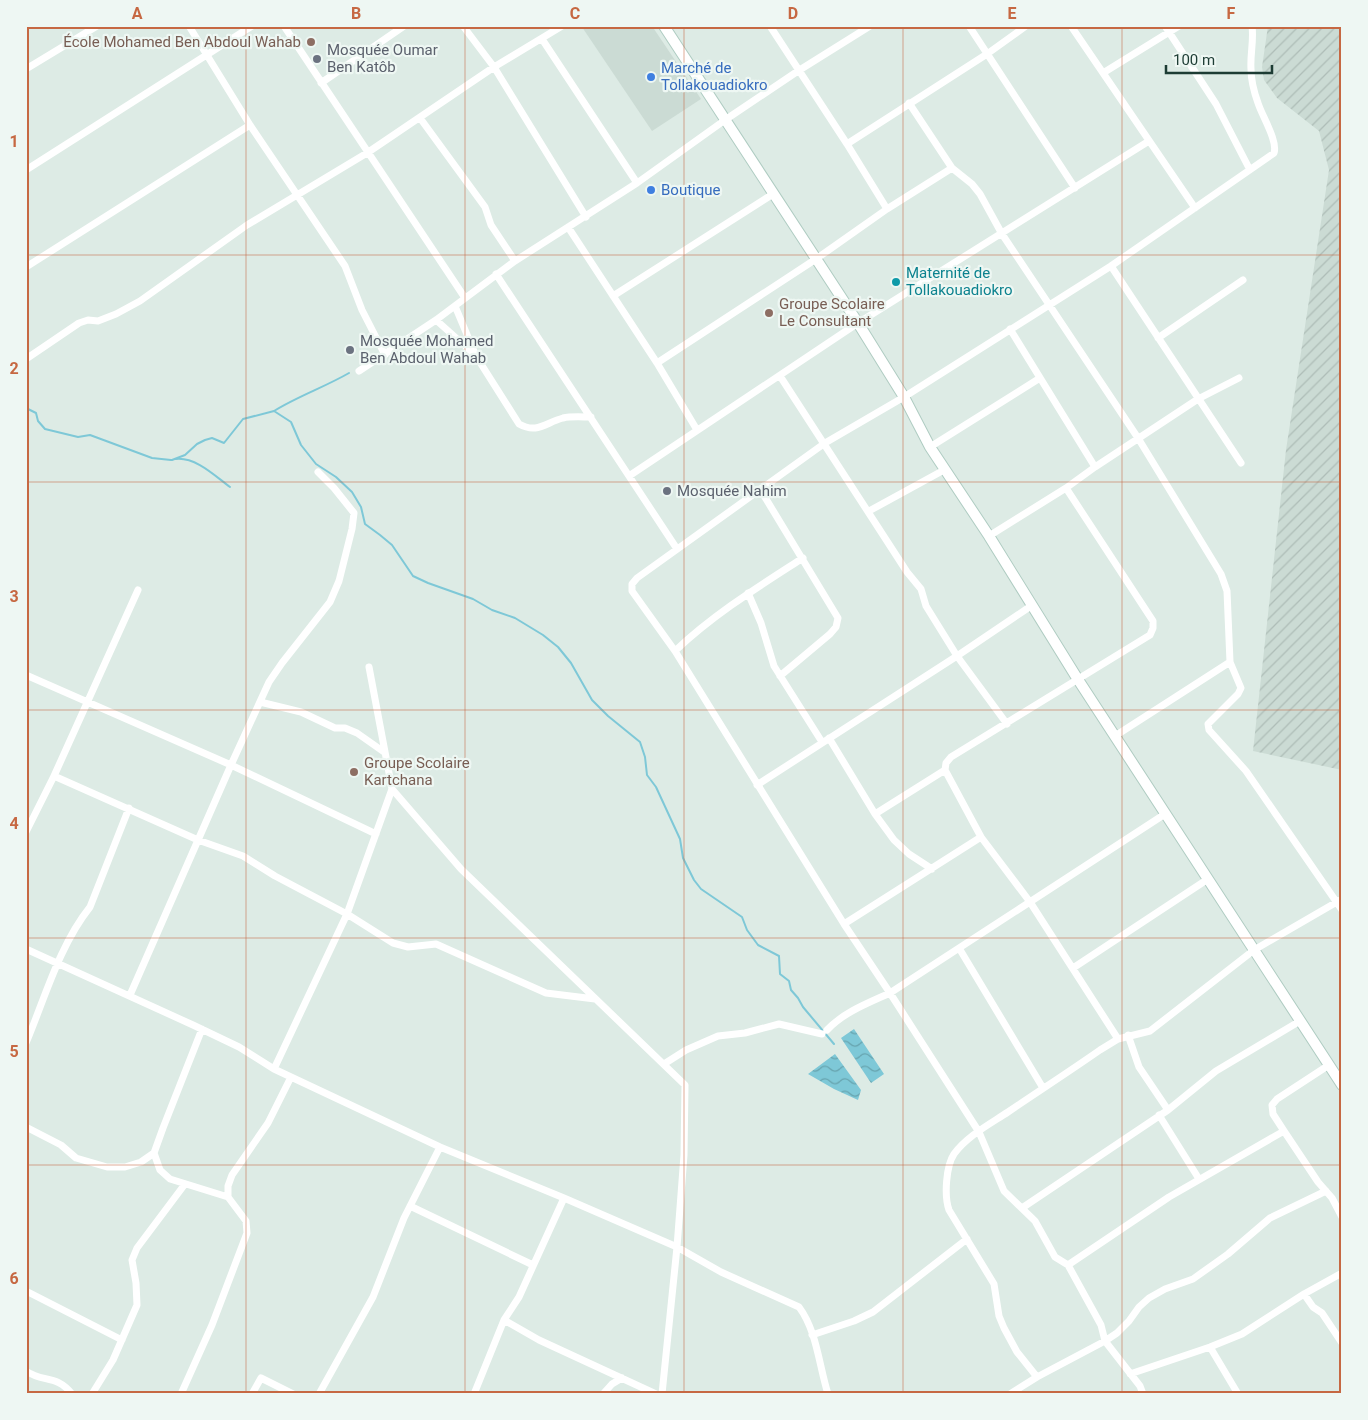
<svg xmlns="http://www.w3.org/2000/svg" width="1368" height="1420" font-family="Roboto,sans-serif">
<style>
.built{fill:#cbdbd4}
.industrial{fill:url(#industrial-furrows)}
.water{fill:url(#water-waves)}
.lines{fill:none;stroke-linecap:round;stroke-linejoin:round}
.stream{stroke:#7ec8d7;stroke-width:2}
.secondary-casing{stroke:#afccc2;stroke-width:12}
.street{stroke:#fff;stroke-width:7}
.secondary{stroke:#fff;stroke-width:10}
.grid{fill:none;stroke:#c66842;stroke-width:1;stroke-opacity:0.55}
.education-dot{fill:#8d6e63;stroke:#eef7f3;stroke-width:2}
.worship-dot{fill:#6b7280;stroke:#eef7f3;stroke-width:2}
.shop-dot{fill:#3f7fe0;stroke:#eef7f3;stroke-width:2}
.culture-dot{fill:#0f9aa8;stroke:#eef7f3;stroke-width:2}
.labels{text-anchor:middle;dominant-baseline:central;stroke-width:4.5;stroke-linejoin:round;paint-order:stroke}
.education-label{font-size:15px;fill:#785e54;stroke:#eef7f3;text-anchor:start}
.worship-label{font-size:15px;fill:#5b616d;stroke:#eef7f3;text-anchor:start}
.shop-label{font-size:15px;fill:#366cbe;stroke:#eef7f3;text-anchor:start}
.culture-label{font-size:15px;fill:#0d838f;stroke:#eef7f3;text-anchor:start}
.neatline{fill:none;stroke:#c66842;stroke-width:2}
.grid-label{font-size:16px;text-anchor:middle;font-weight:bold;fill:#c66842}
</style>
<defs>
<pattern id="industrial-furrows" width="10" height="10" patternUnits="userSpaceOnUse" patternTransform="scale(1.25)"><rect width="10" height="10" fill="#cbdbd4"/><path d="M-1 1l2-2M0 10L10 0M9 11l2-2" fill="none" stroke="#aebdb7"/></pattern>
<pattern id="water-waves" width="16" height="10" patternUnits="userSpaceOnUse" patternTransform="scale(1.25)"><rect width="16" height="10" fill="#7ec8d7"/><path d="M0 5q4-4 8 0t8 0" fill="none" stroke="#67a4af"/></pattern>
</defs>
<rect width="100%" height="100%" fill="#ddebe5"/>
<path class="built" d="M584,26h68l49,73 -49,32 -70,-104z"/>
<path class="industrial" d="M1268,26h74v744l-89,-19 33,-301 43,-280 -10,-39 -42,-33 -13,-18 -2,-13z"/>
<path class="water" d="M854,1029l30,45 -13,9 -30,-45z
M835,1054l26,36 -3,10 -24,-11 -26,-15z"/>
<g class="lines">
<path class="stream" d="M26,408l10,5 2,8 7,8 33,8 12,-2 62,23 19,2
M274,411c24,-15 51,-24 75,-38
M176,459c20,-2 39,17 54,28
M172,460l13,-5 12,-11 8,-4 7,-2 12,5 19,-24 31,-8 17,11 10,23 15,19 20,13 16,15 9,15 4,17 15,11 12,10 21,31 15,7 45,16 19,11 23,8 28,17 15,12 13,16 21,37 16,16 32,26 5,15 2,18 9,12 24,52 3,19 11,22 7,9 41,28 5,13 11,15 21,11 1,18 9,7 2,9 7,8 5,9 31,37"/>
<defs>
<path id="secondary" d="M664,26l194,297 46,74 26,50 59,89 88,142 265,407"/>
</defs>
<use href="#secondary" class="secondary-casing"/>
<path class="street" d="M189,26l61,99 95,141 17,44 23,45
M284,26l181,272
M463,26l31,41 92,150
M770,26l77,118 40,65
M969,26l106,162
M1071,26l124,182
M1165,26l51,78 34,66
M542,39l95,144
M26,69l71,-43
M1103,73l76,-47
M321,83l83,-57
M909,103l43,65 20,16 8,10 22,40 136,204 83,136 6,17 3,71 11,26 -3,6 -30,30 1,6 37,41 96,139
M420,118l65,89 6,18 24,36
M847,144l140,-90 39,-28
M26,170l226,-144
M568,227l89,136 40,67
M1111,266l130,197
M26,267l224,-142
M496,274l181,275
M613,296l160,-102
M455,306l21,50 43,68c18,10 26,-1 44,-6 8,-2 19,-1 28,-1
M436,320l38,34
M1010,329l85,138
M1158,338l85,-58
M26,359l53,-36 9,-3 10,1 18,-7 24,-13 107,-76 120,-72 127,-86 68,-41
M657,363l159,-104 71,-50 65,-41
M359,371l77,-51 79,-59 122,-78 88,-63 73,-49 72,-45
M780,376l127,196 14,17 5,17 31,50 50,68
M930,447l110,-69
M629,476l229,-153 291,-182
M1066,488l87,133v7l-3,7 -199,122 -5,6 -1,7 36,67 49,65 88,137
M760,489l78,129 -2,9 -6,7 -50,42
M869,511l75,-41
M989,536l77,-48 29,-21 103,-68 41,-21
M748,593l13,30 13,43 48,76
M675,651c39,-37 83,-64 128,-93
M369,667l23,122 69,80 224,216 -1,70 -7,92 -15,147
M26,675l205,90 145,69
M260,702l41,10 34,16h10l12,5 27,19
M1115,736l115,-74
M829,738l46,76 19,26 15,14 23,15
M54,776l144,64 45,16 32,20 72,38 46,29 15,4 28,-3 110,49 49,6
M757,785l200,-129 74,-50
M875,814l70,-44
M26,832l28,-56 84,-186
M844,924l137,-87
M959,948l84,140
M26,949l167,76 46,22 35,22 166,78 124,51 113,49 44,25 78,35c18,24 20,59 29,87
M1073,968l135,-89
M130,995l101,-230 38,-83 13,-19 48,-61 9,-21 13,-52 2,-16 -20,-25 -16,-16
M202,1029l-39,99 -9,25 6,17 10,9 58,18
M827,1030c17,-18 41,-27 63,-37l275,-179
M1128,1035l11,32 29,43
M26,1043c19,-45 33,-97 64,-136l39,-99
M664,1064l22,-14 32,-14 27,-3 34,-9 43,10
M1329,1065l-52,34 -5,6 1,9 11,17 34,51 14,16 10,19
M274,1069l73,-155 45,-125
M1159,1115l40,64
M26,1127l35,18 15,13 31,9h18l16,-5 13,-9
M410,1206l123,59
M1022,1208l146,-98 48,-39 84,-50
M1068,1265l101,-68 115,-66
M26,1291l96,49
M1304,1294l9,13 9,6 20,30
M504,1320l35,20 117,54
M812,1335l42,-14 19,-9 94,-73
M1210,1347l28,47
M26,1371c17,12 30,3 46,23
M1130,1374l80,-27 32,-13 62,-40 38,-21
M1037,1377l-20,-25 -13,-24 -5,-12 -5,-32 -45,-74c-5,-14 -3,-44 5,-56 13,-18 36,-30 54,-42 31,-21 62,-41 92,-62l18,-11 32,-8 104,-81 88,-51
M92,1394l21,-34 24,-55 -1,-22 -4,-23 5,-12 48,-64
M181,1394l31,-69 35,-92 -1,-12 -18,-24v-11l4,-11 36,-52 23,-46
M252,1394l9,-16 32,16
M319,1394l54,-97 31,-79 36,-71
M474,1394l30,-74 15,-23 45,-99
M603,1394l9,-10 10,-6
M1010,1394l27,-17 68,-36 12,-8 12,-12 10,-14 10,-9 16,-9 28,-10 35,-25 42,-36 56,-27
M1143,1394l-3,-8 -35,-45 -4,-16 -33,-60 -13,-8 -20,-36 -31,-30 -25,-59 -89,-139 -46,-69 -169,-273 -43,-60v-7l5,-6 188,-135 79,-46 207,-131 163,-113c4,-12 -12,-37 -16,-50 -4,-11 -7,-22 -7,-34 -1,-15 3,-28 1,-43"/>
<use href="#secondary" class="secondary"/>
</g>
<path class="grid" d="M246,26v1368M465,26v1368M684,26v1368M903,26v1368M1122,26v1368M26,255h1316M26,482h1316M26,710h1316M26,938h1316M26,1165h1316"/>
<g class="education-dot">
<circle cx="311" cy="42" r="5"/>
<circle cx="769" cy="313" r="5"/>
<circle cx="354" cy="772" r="5"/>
</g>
<g class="worship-dot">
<circle cx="317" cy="59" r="5"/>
<circle cx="350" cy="350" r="5"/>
<circle cx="667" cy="491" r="5"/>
</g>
<g class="shop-dot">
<circle cx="651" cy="77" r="5"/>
<circle cx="651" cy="190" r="5"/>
</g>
<circle class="culture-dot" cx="896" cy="282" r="5"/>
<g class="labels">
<g class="education-label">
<text x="301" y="42" text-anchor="end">École Mohamed Ben Abdoul Wahab</text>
<text x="779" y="304">Groupe Scolaire<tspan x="779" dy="17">Le Consultant</tspan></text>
<text x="364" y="763">Groupe Scolaire<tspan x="364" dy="17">Kartchana</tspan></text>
</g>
<g class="worship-label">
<text x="327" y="50">Mosquée Oumar<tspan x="327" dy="17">Ben Katôb</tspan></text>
<text x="360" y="341">Mosquée Mohamed<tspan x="360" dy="17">Ben Abdoul Wahab</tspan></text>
<text x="677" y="491">Mosquée Nahim</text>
</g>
<g class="shop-label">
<text x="661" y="68">Marché de<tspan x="661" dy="17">Tollakouadiokro</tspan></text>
<text x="661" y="190">Boutique</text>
</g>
<g class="culture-label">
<text x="906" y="273">Maternité de<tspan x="906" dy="17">Tollakouadiokro</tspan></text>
</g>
</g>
<rect width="1368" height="1420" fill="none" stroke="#eef7f3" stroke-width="55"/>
<path d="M1166 65v8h106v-8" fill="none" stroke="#1d3c34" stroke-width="2.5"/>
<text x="1173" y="65" font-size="15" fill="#1d3c34" stroke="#eef7f3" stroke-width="4" paint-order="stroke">100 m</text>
<rect x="28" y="28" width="1312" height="1364" class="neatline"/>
<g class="grid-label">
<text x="137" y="19">A</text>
<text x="356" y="19">B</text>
<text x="575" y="19">C</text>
<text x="793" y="19">D</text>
<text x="1012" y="19">E</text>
<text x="1231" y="19">F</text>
<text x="14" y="147">1</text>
<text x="14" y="374">2</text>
<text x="14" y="602">3</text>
<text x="14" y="829">4</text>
<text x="14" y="1057">5</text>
<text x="14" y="1284">6</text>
</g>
</svg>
